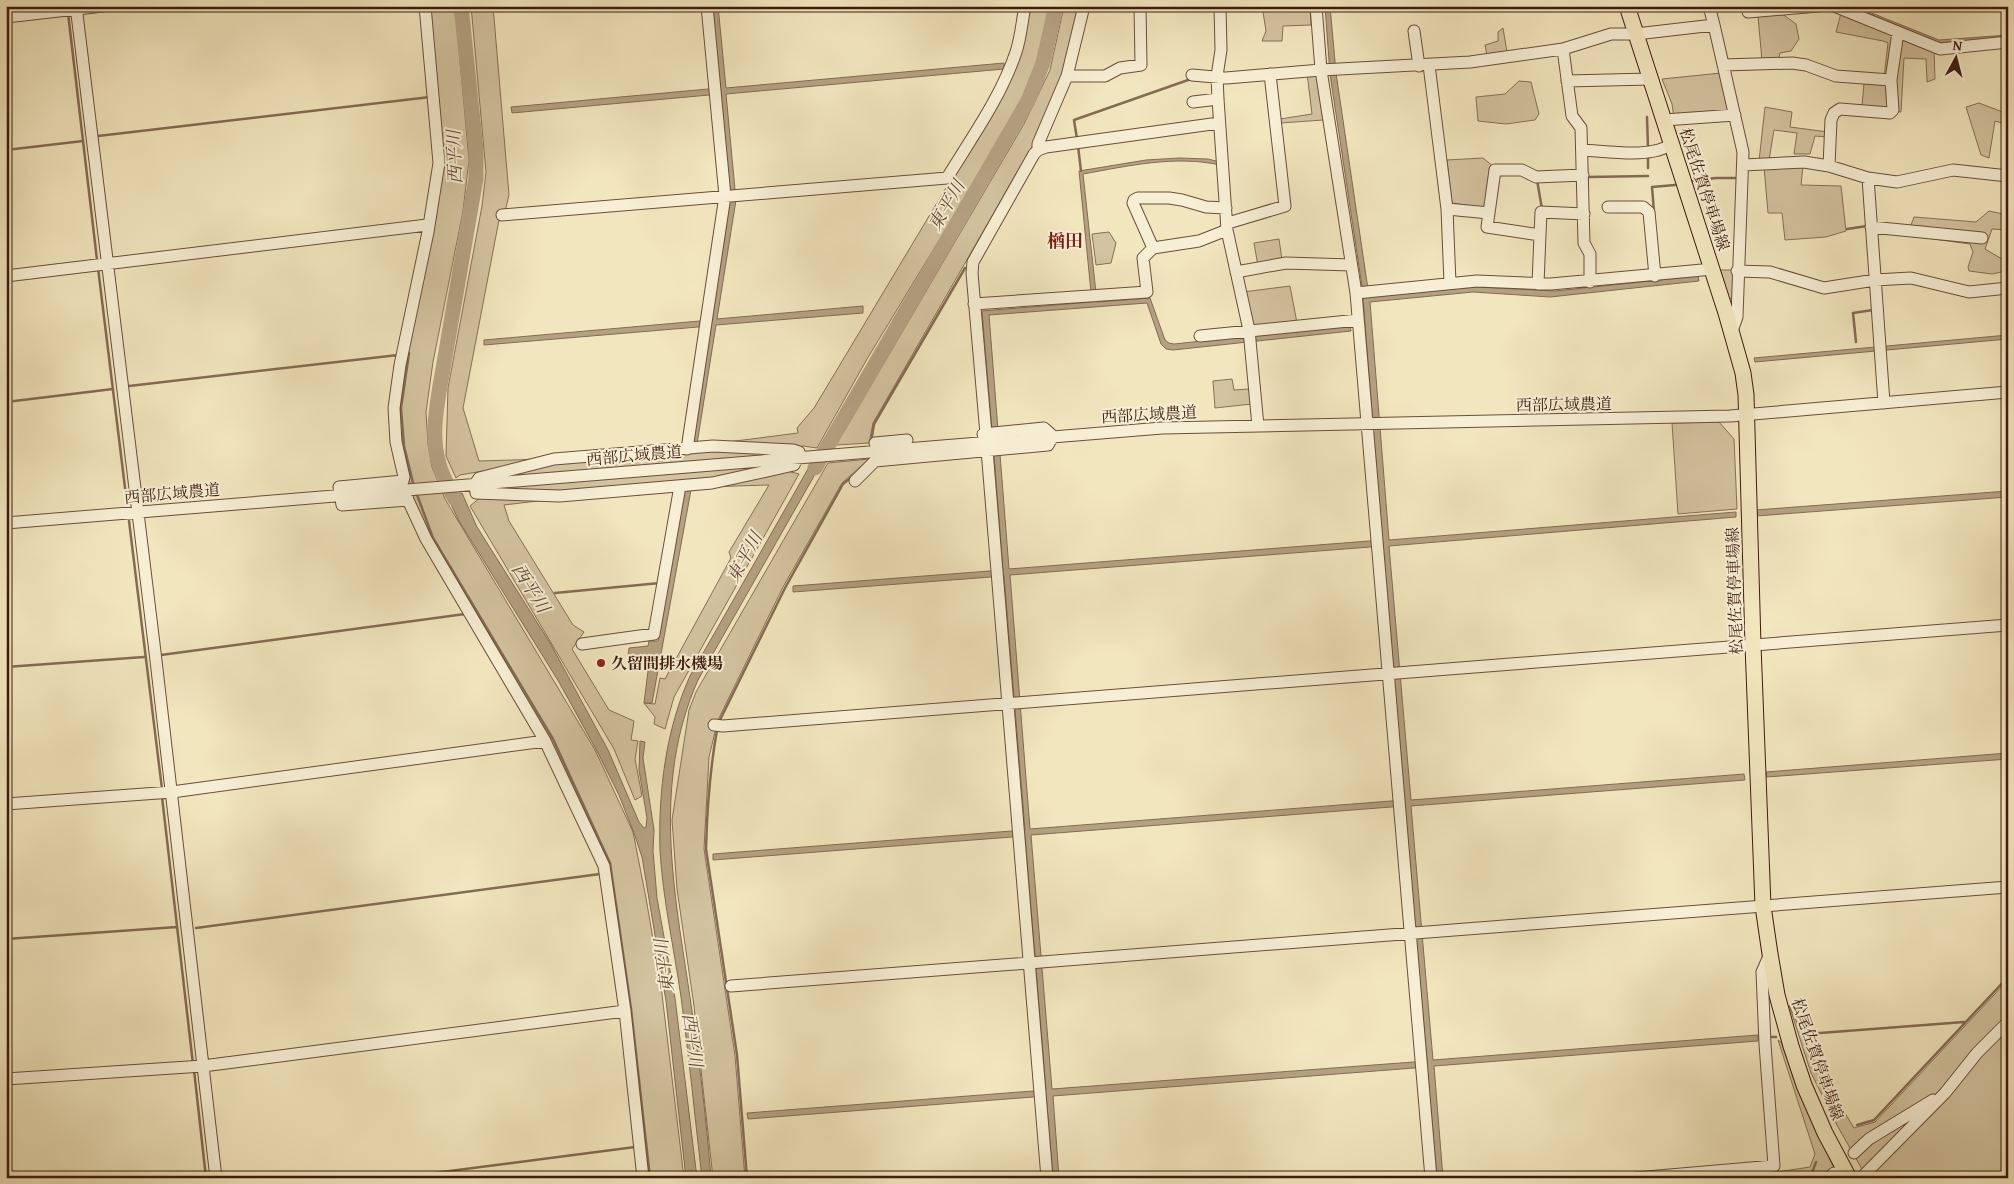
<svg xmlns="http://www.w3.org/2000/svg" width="2014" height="1184" font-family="'Gentium Book Plus','Noto Serif JP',serif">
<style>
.green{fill:#d3c3a0;stroke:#886f56}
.water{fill:#b4a182;stroke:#846b53;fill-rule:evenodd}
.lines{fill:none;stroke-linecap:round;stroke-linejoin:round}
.stream{stroke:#846b53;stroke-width:2.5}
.river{stroke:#b4a182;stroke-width:15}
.minor-casing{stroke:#6a4e39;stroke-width:13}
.major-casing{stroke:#3d1b0d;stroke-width:17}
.minor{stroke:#f7efd5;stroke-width:11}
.major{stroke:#f2e6be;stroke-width:15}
.poi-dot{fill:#8f2418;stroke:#f7efd5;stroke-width:2}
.labels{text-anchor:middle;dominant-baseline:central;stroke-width:4;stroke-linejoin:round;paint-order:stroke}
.street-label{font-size:16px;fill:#3d1b0d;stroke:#f7efd5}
.poi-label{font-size:16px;font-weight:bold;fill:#3d1b0d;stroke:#f7efd5;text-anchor:start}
.water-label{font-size:18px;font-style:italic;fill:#674a36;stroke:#f7efd5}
.neighbourhood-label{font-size:18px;font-weight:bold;fill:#7a1f14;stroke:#f7efd5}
</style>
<rect width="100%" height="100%" fill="#f2e6be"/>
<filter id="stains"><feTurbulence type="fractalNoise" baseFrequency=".004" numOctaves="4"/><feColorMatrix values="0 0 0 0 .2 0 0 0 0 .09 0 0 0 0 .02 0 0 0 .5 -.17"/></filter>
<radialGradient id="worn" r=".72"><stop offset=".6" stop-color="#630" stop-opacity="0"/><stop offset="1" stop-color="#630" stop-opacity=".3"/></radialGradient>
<path class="green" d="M428,6h27l14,154 -6,51 -30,151 -7,50 2,32 4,23 13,32 150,251 38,82 13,66 15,88 23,192h-38l-39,-314 -178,-324 -15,-41 -14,-57 -2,-35 44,-237z
M471,6h22l16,189 -4,17 -6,8 -36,188 16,53c107,-2 213,-14 319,-28l-1,-5 17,-20 184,-307 30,-95h21l-9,47 -14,38 -18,36 -141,232 -50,89 -14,-2 -23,7 7,18 12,3 -125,223 -9,32 -11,-5 1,-7 -11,-14 11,1 5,-26 5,1 66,-121 -2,-6 40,-67c-88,2 -177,9 -265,20l5,16 64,104 11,7 -12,17 37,61 25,11 -3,19 7,1 -3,18 7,37 -7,4 -21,-51 -144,-243 11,-9 2,-26 -23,4 -4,3 -10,-22 2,-68 34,-182 4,-34z
M1064,6h15l-13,68 -33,71 -160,278 -4,20 -33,2 188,-321 26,-54z
M1262,6h48l1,19 -28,1 -1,15h-20l4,-10z
M1781,13l15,11 3,15 -8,12 -11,2 -2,9 -16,-1 -4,-45z
M1841,13l93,37 1,29 -8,3 -1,-23 -22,-1 -3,54 -39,-6 2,-23 20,-5 4,-35 -5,-2 -47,-9z
M1503,28l4,24 -20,3 -2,-10 13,-4v-9z
M1307,73l10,3 6,44 -42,3 -1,-4 32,-5z
M1721,73l9,40 -56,5 -2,-14 -10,-25z
M1519,81l12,1 8,32 -4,6 -29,4 -28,-3 -2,-24 29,-3z
M1979,103l29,11v11l-13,-4 -6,37 -8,-3 -15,-48z
M1765,107l27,5 -2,15 38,5v5l-13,-1 -5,18h-16l3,-21 -23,-3 -5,30 -10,1z
M1483,158l11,9 -9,41 -33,-5 -5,-43z
M1803,166l-2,19 40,1 5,45 -20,6 -41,3 -3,-27h-14l-4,-46z
M1989,211l19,4v15l-16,-1 -7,20 22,13 -1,9 -14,3 -23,-3 -1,-4 5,-15 -3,-8 -58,-8 -1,-11 3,-8 62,5z
M1109,232l7,11 -5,20 -15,2 -4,-31z
M1279,239l3,21 -24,6 -4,-23z
M1720,270h14v28l-5,1z
M1290,286l7,37 -46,5 -8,-36z
M1232,379l2,11 15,-1 3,15 -37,4 -2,-27z
M1719,422l15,17 3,70 -59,5 -6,-91z
M869,459l-27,24 -59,104 -65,133 -9,37 -5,92 31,207 10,122h-32l-19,-172 -17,-117 -5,-69 17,-110 7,-18 132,-229z
M2008,980v198h-141l-29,-51 -27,-54 -22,-68 28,62 37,61 21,-6z
M1778,1040l3,2c17,47 36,92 58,136h-69v-8l7,2 33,-5 5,-13z"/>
<path class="water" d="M712,6h6l8,82 278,-25v6l-278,25 10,106 -19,119 146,-13v7l-147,12 -19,119 -5,-1 18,-117 -226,19v-5l227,-20 19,-120 -10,-106 -208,19 -1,-6 208,-19z
M1325,6h5l6,67 33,223 107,-9 79,4 143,-15 1,5 -149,16 -77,-5 -103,10 19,238 347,-28v5l-347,29 22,254 333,-26 1,6 -334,26 22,254 325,-25v6l-324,25 9,112h-6l-10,-111 -374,29 6,82h-6l-7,-82 -298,23 -1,-6 299,-23 -21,-254 -312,24v-6l312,-24 -21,-254 -211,16v-6l210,-16 -9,-115 6,-1 9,115 373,-29 -20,-254 -32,-212zM1383,546l21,254 -374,29 -20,-254zM1404,806l23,255 -375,28 -21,-254z
M1850,6h4l85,34 69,-5v3l-68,5z
M1179,158l29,1 12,3v3c-45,-10 -92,1 -137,9l14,128 53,-4 15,42 4,3 5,1 176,-19 1,6 -178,19 -7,-1 -5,-5 -14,-41 -158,12 9,115h-6l-10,-119 110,-9 -13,-131 67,-11z
M2008,335v4l-253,23 -1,-4z
M812,462h10l-124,218c-46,104 -24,210 -8,317 9,60 16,120 21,181h-9c-7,-60 -13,-121 -21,-181 -7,-49 -18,-97 -21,-146 -2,-59 6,-122 30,-175z
M684,490h7l-39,213h-8l5,-40 -14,-2 -7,-5 1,-8 19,-2 1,-5h9z
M2008,491v6l-252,19v-6z
M462,493l15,34 73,116 58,107 31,72 5,6 2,-1 1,-9 -8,-48 1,-29 5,1 -2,16 11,72 -1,21 4,47 18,100 22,180h-11l-20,-177 -24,-144 -8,-24 -15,-38 -21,-42 -39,-71 -100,-161 -13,-27z
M2008,753v6l-241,18 -1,-5z"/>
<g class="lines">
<path class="stream" d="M68,13l29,247
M1647,117l1,31
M98,136l332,-39
M1077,139l-3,-19 117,-41
M1078,146l3,25
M6,150l77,-9
M1648,155v13
M1587,177l61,-1
M1537,180l5,29
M1691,181l25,-3h23
M1654,212l-2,-25 23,-2
M1847,229l20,-3
M98,268l29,236
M1856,342l-3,-29 20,-3
M409,353l-8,55 3,38 10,41
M129,386l269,-31
M6,402l107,-13
M871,442l3,-18 91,-156
M416,492l17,46 120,201 57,124 21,146 19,169
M129,521l33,268
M555,593l105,-10
M161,655l304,-41
M640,664l1,-6
M6,667l138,-10
M720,720l65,-132 58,-104 10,-8
M717,730c-7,39 -10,79 -11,119l31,206 10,123
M162,797l31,267
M196,928l404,-54
M6,939l171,-12
M1807,1034l157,-12
M1770,1037h6
M194,1070l12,108
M1857,1125l17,-5 134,-143
M395,1178l240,-31
M1810,1178l6,-16"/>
<path class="river" d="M815,468l213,-367 15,-38 13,-57
M455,499c-6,-11 -13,-23 -16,-35 -8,-26 -3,-53 1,-78l36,-208v-28l-15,-144"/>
<defs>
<path id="minor" d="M76,6l79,646 61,526
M425,6l14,157 -11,69 -28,133 -6,43 2,34 8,35 -1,4 -64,6 3,18 66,-5 18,39 119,202 59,125 21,145
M1220,6l1,44 -4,26 1,23 9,131 22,100 9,96
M1316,6l5,64 149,-8 93,-13 48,-15h25l78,-9 -5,-19
M1747,6l1,6 71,-6
M1834,6l106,43 68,-7
M6,17l97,-11
M1714,25l29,127 -6,165 -5,14
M1414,31l5,35
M1563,49l9,67 9,12 3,115 6,11v28
M1429,65l18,144 3,74
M1723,65l69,-2 14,2 30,11 55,4 7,-48
M1192,75l34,3 95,-8 35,223 75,885
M1067,76h38l15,-8 21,-3 -1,-59
M1567,81l83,-2
M1193,102l25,-3
M1664,120l71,-5
M1038,150v-6l29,-68 17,-70
M1582,150c25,1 70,9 89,-6
M1743,165l61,-3 25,4 39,12 29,4 56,-12 55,6
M1829,166l2,-46 3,-7 6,-4 50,4 3,-3 -2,-30
M1868,178l16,225
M1608,207h35l6,5 6,64
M1447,209l42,4 6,-43h27l14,7 47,-2
M1489,213l-2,14 53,8 -2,49
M502,215l445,-37c25,-41 54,-81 69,-126 5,-15 6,-31 9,-46
M1228,223l57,-17 -15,-132
M1871,227l111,11
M1540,235l1,-23 43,2
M1153,248l46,-7 28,-11
M1737,271l33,1 54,16 51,-8 36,-2 58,14 39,-4
M1236,272l50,-9 65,2
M6,276l421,-51
M1356,293l121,-12 74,3 162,-15
M974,304l173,-12 -4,-34 10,-10 -20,-45 1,-3 4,-2h31l13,2 24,7 20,1
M1200,336l158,-16
M983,434l61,-6 9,8
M986,434l-14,-161 1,-11 61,-108 4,-4 8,-3 173,-24
M875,443l32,-3
M713,446l80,4 6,2 -5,13 -82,18 -152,13 -84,-3 -1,-9 4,-6 75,-19z
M687,449l38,-253 -18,-190
M987,450l60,728
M855,481l20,-20 173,-16 5,-9
M6,523l1156,-95 568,-12 278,-24
M582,644l72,-10 26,-148
M714,725l9,1 1285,-101
M6,804l166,-12 373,-51
M731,986l1277,-99
M6,1079l197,-13 422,-55 18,167
M1854,1153l15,-14 64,-39
M1635,1178l139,-12 -9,-122 -3,-72 8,-18
M1829,1178l5,-5
M1861,1178l84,-85 32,-40 31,-31"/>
<path id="major" d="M1627,6l99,307 17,60 3,22 7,250 10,261 7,48 7,41 14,51 13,39 21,48 24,45"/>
</defs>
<use href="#minor" class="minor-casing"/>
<use href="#major" class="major-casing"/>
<use href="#minor" class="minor"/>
<use href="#major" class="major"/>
</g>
<circle class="poi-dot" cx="601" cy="663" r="5"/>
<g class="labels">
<g class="street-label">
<text transform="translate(1705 189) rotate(72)">松尾佐賀停車場線</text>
<text transform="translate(1564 404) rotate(-1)">西部広域農道</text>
<text transform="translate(1149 414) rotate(-3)">西部広域農道</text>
<text transform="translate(634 455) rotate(-5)">西部広域農道</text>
<text transform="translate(172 493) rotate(-5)">西部広域農道</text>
<text transform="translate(1734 591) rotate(-92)">松尾佐賀停車場線</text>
<text transform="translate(1818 1059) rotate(71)">松尾佐賀停車場線</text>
</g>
<g class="poi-label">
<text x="611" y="663">久留間排水機場</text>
</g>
<g class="water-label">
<text transform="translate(454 157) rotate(-92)">西平川</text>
<text transform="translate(946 205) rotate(-60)">東平川</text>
<text transform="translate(744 557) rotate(-61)">東平川</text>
<text transform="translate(531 588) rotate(58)">西平川</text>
<text transform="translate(664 966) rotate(-97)">東平川</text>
<text transform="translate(693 1040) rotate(82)">西平川</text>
</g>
<g class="neighbourhood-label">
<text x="1065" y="240">楢田</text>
</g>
</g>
<rect width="2014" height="1184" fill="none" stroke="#f2e6be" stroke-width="25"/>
<rect x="8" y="8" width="1999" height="1169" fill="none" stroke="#3d1b0d" stroke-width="2.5"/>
<rect x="12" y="12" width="1989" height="1159" fill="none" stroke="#3d1b0d"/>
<g transform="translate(1956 58) rotate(7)" stroke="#f7efd5" stroke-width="4" paint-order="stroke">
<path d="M0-4L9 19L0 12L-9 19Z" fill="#3d1b0d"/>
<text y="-8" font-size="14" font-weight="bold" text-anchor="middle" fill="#3d1b0d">N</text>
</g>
<rect width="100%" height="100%" filter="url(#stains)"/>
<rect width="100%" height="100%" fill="url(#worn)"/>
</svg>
